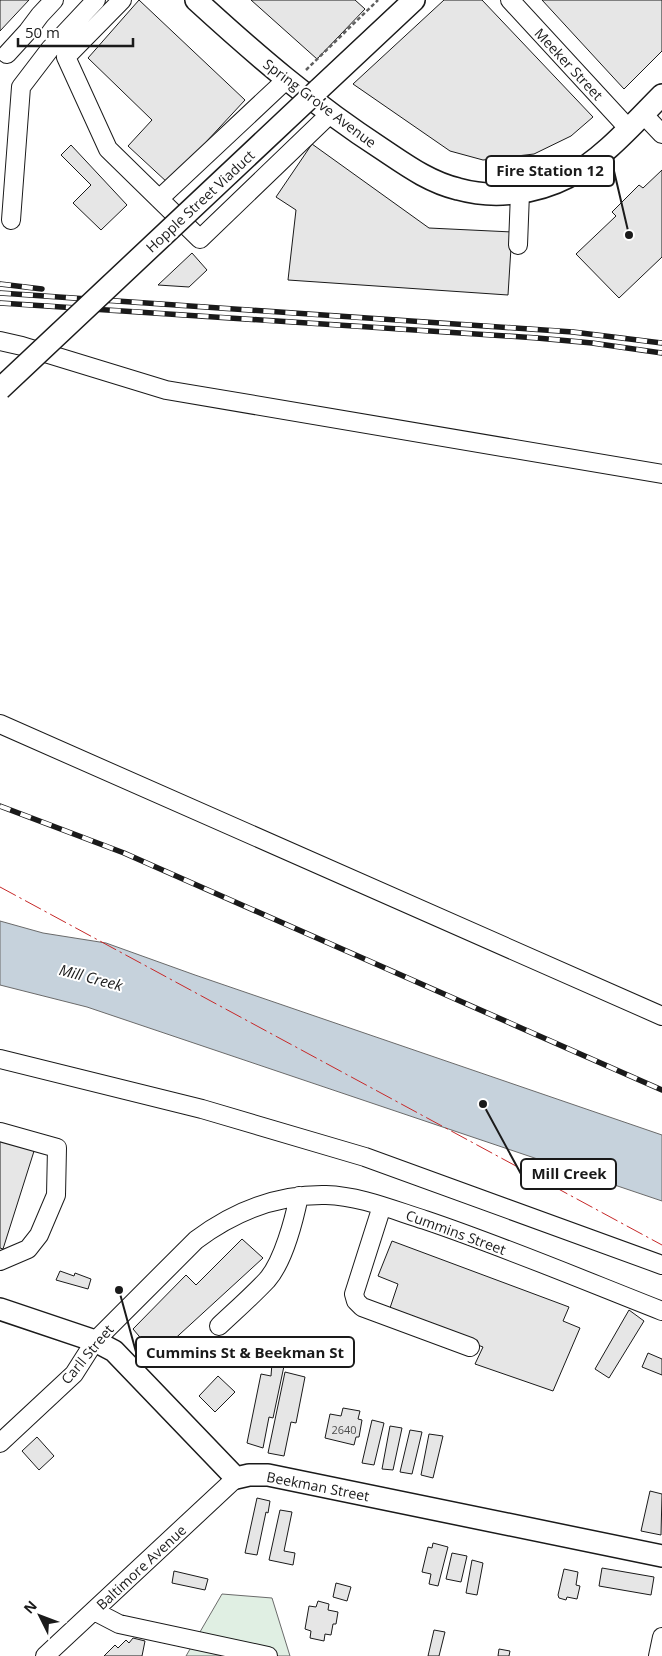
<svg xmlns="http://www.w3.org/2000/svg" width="662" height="1656" font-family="'Open Sans',sans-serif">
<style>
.green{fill:#e0efe3;stroke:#6a6a6a}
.water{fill:#c6d2dc;stroke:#6a6a6a}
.building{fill:#e6e6e6;stroke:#1a1a1a}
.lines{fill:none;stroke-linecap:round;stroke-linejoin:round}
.minor-casing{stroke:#1a1a1a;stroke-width:20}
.major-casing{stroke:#1a1a1a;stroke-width:24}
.path{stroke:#5f5f5f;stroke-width:2.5;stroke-dasharray:4 2.5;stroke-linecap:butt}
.minor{stroke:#fff;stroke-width:18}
.major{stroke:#fff;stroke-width:21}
.rail-casing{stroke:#1a1a1a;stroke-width:5.5}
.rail{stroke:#fff;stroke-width:4;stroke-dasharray:11;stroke-linecap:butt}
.major-bridge-casing{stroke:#1a1a1a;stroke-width:24;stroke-linecap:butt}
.major-bridge{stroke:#fff;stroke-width:21}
.power{stroke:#c62828;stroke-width:1;stroke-dasharray:18 4 2.5 4;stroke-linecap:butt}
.labels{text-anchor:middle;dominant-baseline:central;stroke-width:4;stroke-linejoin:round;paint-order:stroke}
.number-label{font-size:11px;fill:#4d4d4d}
.street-label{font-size:14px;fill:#1a1a1a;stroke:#fff}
.water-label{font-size:15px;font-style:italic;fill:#1a1a1a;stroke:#fff}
.leader{fill:none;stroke:#1a1a1a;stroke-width:2}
.callout-dot{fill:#1a1a1a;stroke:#fff;stroke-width:2}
.callout{fill:#fff;stroke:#1a1a1a;stroke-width:2}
.callout-label{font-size:15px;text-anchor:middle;font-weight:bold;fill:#1a1a1a}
</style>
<rect width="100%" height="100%" fill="#fff"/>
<path class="green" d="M222,1594l50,4 18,58h-104z"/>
<path class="water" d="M0,921l43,12 63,10 89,32 467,160v66l-575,-194 -87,-22z"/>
<path class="building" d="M0,0h29l-29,31z
M139,0l106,100 -77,83 -40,-37 24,-26 -64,-62z
M251,0h104l10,9 -48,50z
M444,0h38l111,117 -22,19 -37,18 -51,6 -33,-9 -97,-67z
M542,0h120v51l-38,38z
M312,144l117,84 83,4 -4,63 -220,-15 8,-70 -20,-13z
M71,145l56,60 -26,25 -28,-27 18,-18 -30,-30z
M662,170v87l-43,41 -43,-44 40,-38 -4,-4 27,-27 4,3z
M192,253l15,17 -18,17 -31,-2z
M0,1138l35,10 -32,101 -3,-1z
M242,1239l21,19 -107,98 -23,-27 53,-54 10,10z
M392,1241l177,66 -6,14 17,7 -27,63 -78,-27 8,-17 -94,-36 9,-27 -20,-8z
M60,1271l14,5 1,-3 16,6 -3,10 -32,-9z
M629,1310l15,11 -35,57 -14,-9z
M648,1353l14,6v16l-20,-8z
M272,1363l12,3 -11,52 -4,-1 -6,31 -16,-5 14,-69 10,2z
M285,1372l20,5 -9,46 -5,-1 -7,34 -16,-3z
M218,1376l17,16 -20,20 -16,-16z
M343,1408l17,3 -2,8 4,1 -3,17h-3l-2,8 -29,-7 5,-24 11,2z
M372,1420l12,3 -10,42 -12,-2z
M390,1426l12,2 -9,42 -11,-1z
M410,1430l12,2 -10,42 -12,-2z
M429,1434l14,2 -10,42 -12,-3z
M37,1437l17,19 -15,14 -17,-19z
M650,1491l12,3 -1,41 -20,-4z
M257,1498l13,3 -2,12 -2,-1 -9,43 -12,-2z
M280,1510l12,2 -8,39 11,2 -2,12 -24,-5z
M433,1543l15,4 -10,39 -9,-2 2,-10 -9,-2 6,-25 4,1z
M452,1553l15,3 -6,26 -15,-3z
M472,1560l11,3 -6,32 -11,-2z
M602,1568l52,9 -3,18 -52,-9z
M564,1569l14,3 -2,13 4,1 -3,13 -10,-2 -1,3 -7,-2 -1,-3z
M174,1571l34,8 -3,11 -33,-7z
M336,1583l15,4 -4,14 -14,-4z
M318,1601l11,3 -1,6 10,2 -2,12h-3l-2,11 -6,-1 -1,7 -14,-3 1,-7 -6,-2 4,-23 7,1z
M434,1630l11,2 -6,24h-11z
M133,1638l12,3 -3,15h-38l11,-11 3,3 8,-8 3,3z
M499,1649l11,2 -1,5h-11z"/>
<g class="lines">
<defs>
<path id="minor" d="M122,0l-56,57 42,92 92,90 130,-125
M510,0l118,128
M7,54l21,-23 12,-16 14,-15
M643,114l19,20
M159,199l128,-120
M11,220l10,-133 29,-38 46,-49
M518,245l2,-52
M0,341l22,5 144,44 496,84
M0,724l662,292
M0,1059l202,50 163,48 297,108
M0,1132l57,16 -1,47 -17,40 -11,14 -28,12
M382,1206l-28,88 2,7 6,6 108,40
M219,1326c16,-15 33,-30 48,-46 16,-18 27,-60 32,-84
M0,1443l74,-69 21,-33 101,-101c39,-29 81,-46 130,-45 34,1 67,15 99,25 80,27 158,60 237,91
M94,1611l25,13 149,32
M45,1656l191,-178
M658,1656l4,-19"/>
<path id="major" d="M196,0c59,54 118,105 186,149 24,16 47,33 76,40 36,10 77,5 110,-12 33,-16 68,-56 94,-82
M318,90l96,-90
M0,1309l95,32 19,10 122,127 13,-3h19l394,81"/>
</defs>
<use href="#minor" class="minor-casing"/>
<use href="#major" class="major-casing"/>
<path class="path" d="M306,70l72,-70"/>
<use href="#minor" class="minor"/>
<use href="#major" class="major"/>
<defs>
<path id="rail" d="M0,284l42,5
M0,293l573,39 89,11
M0,303l537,35 55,5 70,10
M0,806l124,47 538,237"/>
</defs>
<use href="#rail" class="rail-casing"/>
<use href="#rail" class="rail"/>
<defs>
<path id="major-bridge" d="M0,389l318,-299"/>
</defs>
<use href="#major-bridge" class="major-bridge-casing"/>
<use href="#major-bridge" class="major-bridge"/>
<path class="power" d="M0,887l662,358"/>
</g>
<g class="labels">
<g class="number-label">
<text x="344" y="1429">2640</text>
</g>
<g class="street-label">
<text transform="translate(569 64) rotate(47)">Meeker Street</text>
<text transform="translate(320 103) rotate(37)">Spring Grove Avenue</text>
<text transform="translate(200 201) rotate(-43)">Hopple Street Viaduct</text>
<text transform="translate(456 1232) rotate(20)">Cummins Street</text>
<text transform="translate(87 1354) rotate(-50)">Carll Street</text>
<text transform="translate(318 1486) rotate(11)">Beekman Street</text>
<text transform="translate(141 1567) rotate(-43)">Baltimore Avenue</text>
</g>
<g class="water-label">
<text transform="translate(91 977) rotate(15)">Mill Creek</text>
</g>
</g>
<path class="leader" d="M629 235L614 171M483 1104L521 1174M119 1290L136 1352"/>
<g class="callout-dot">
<circle cx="629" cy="235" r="5"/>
<circle cx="483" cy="1104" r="5"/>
<circle cx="119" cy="1290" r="5"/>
</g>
<g class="callout">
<rect x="486" y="156" width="128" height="30" rx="5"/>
<rect x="521" y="1159" width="95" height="30" rx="5"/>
<rect x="136" y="1337" width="218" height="30" rx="5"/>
</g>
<g class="callout-label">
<text x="550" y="176">Fire Station 12</text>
<text x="569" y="1179">Mill Creek</text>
<text x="245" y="1358">Cummins St &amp; Beekman St</text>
</g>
<g transform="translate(40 1616) rotate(312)" stroke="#ffffff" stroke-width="4" paint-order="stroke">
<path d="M0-4L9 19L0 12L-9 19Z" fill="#1a1a1a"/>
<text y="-8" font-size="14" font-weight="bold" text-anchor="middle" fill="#1a1a1a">N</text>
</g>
<path d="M18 38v8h115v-8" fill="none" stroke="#1a1a1a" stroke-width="2.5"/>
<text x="25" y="38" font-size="15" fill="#1a1a1a" stroke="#ffffff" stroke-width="4" paint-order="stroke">50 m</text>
</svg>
